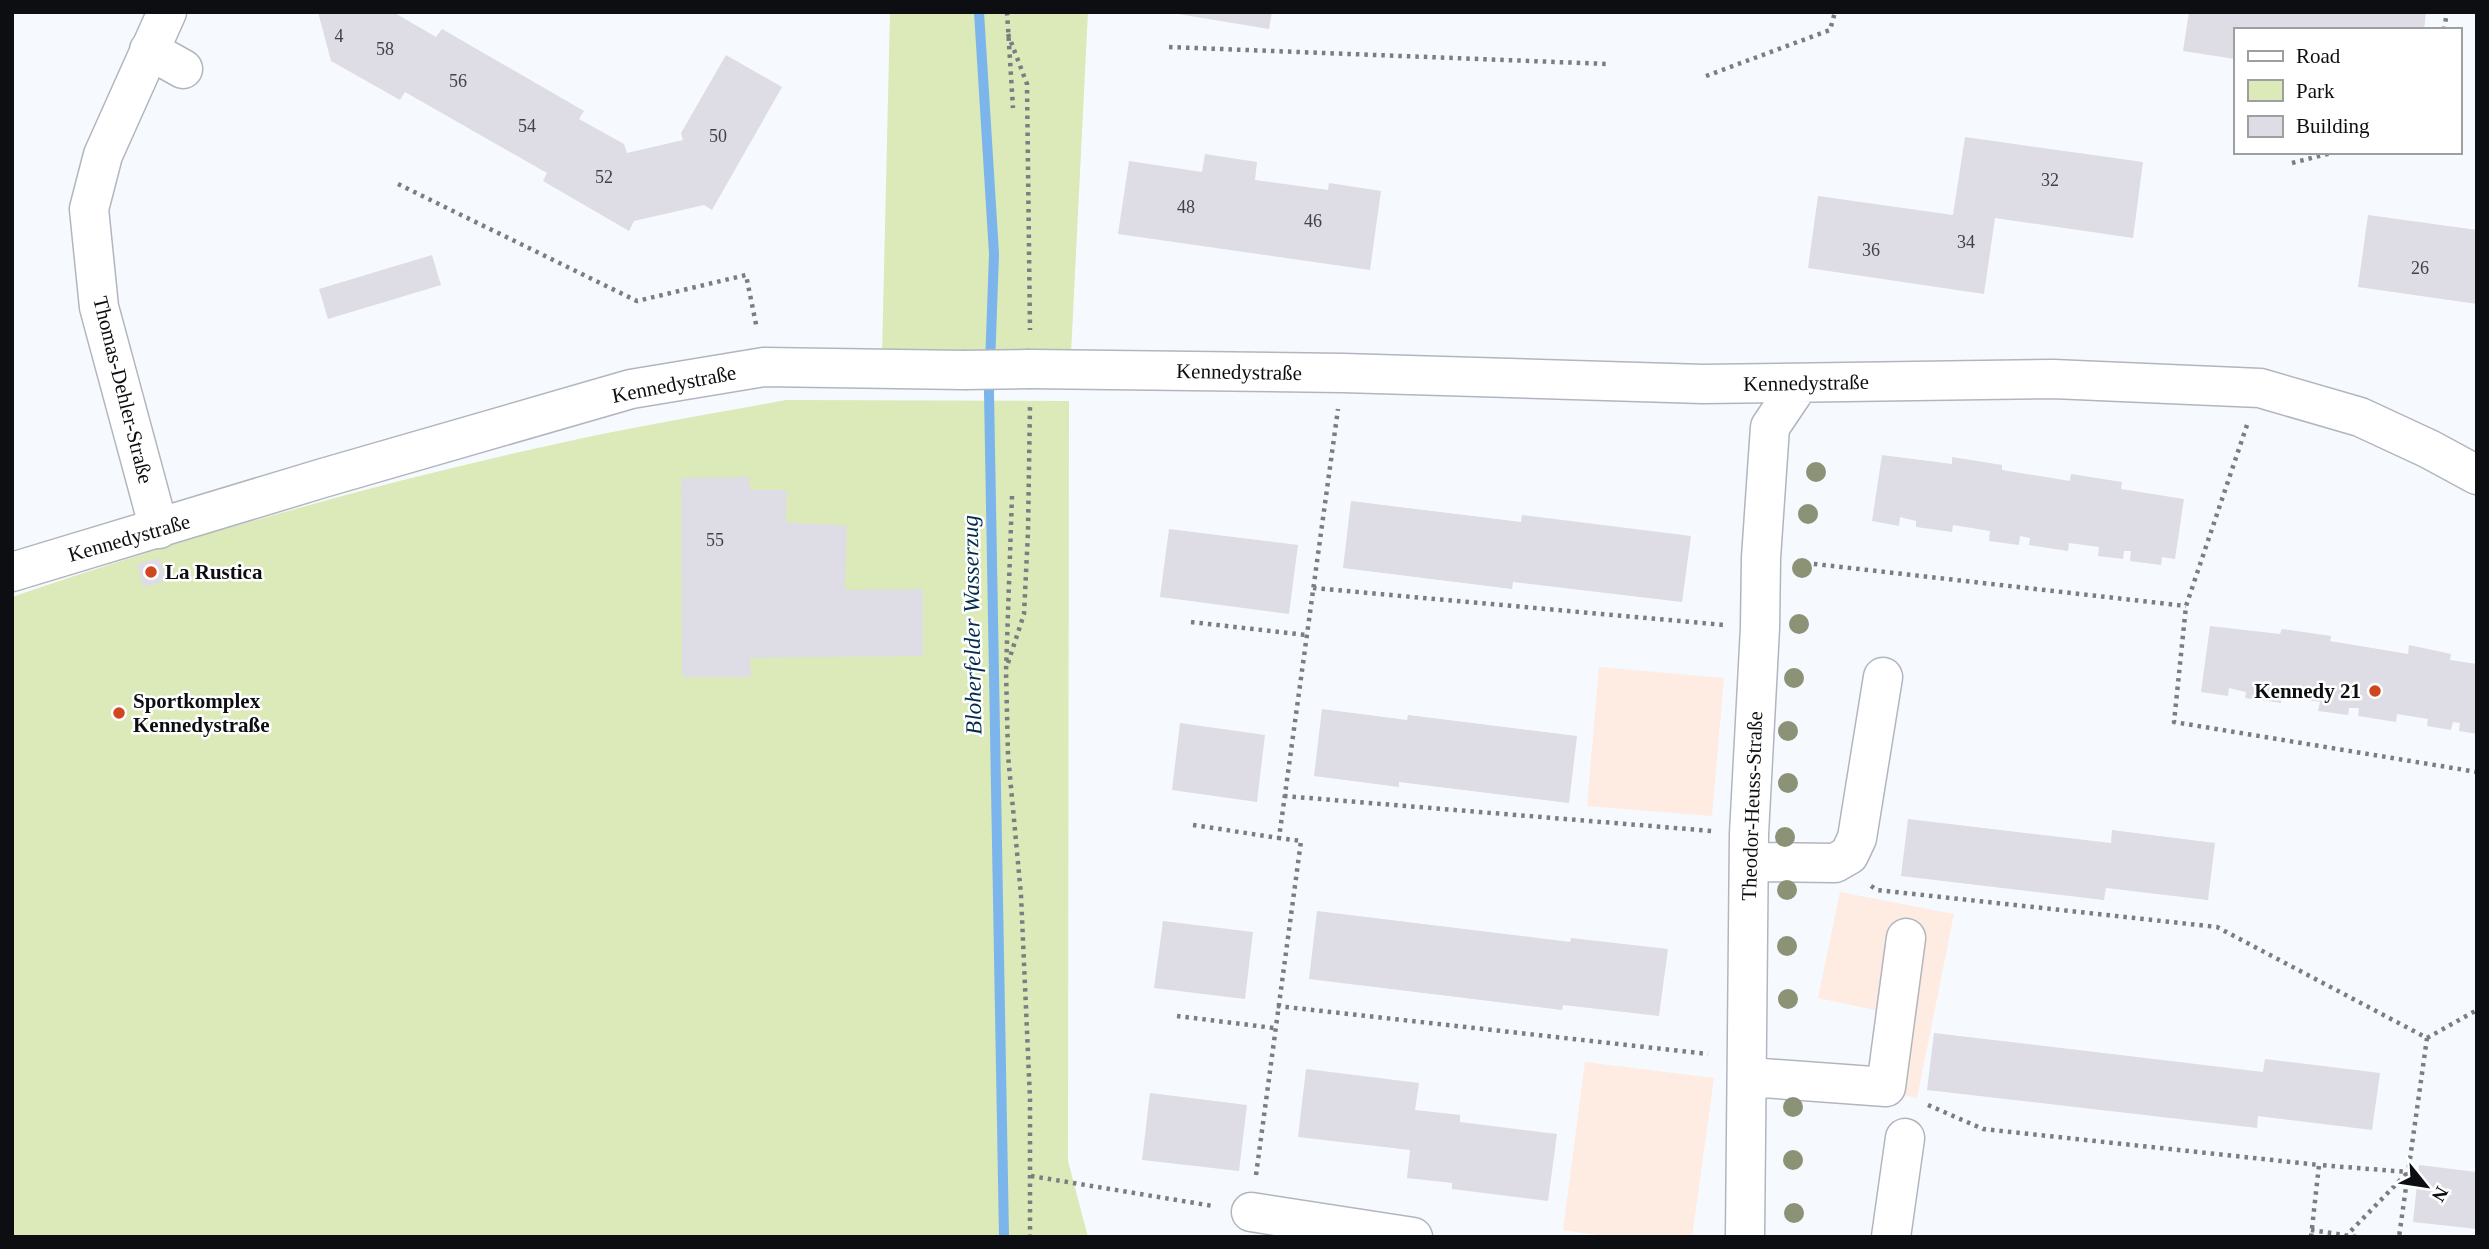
<svg xmlns="http://www.w3.org/2000/svg" width="2489" height="1249" font-family="Georgia,serif">
<style>
.industrial{fill:#feebe1}
.green{fill:#dce9b8}
.lines{fill:none;stroke-linecap:round;stroke-linejoin:round}
.stream{stroke:#7cb4ec;stroke-width:10}
.building{fill:#dedce5}
.minor-casing{stroke:#b1b6be;stroke-width:41}
.path{stroke:#7a7d81;stroke-width:4.5;stroke-dasharray:3.5 5;stroke-linecap:butt}
.minor{stroke:#fff;stroke-width:38}
.minor-bridge-casing{stroke:#b1b6be;stroke-width:41;stroke-linecap:butt}
.minor-bridge{stroke:#fff;stroke-width:38}
.tree{fill:#8b9275}
.poi-dot{fill:#cf461f;stroke:#fff;stroke-width:2.5}
.labels{text-anchor:middle;dominant-baseline:central;stroke-width:5;stroke-linejoin:round;paint-order:stroke}
.number-label{font-size:18px;fill:#404246}
.street-label{font-size:21px;fill:#0c0e11;stroke:#fff}
.poi-label{font-size:21px;font-weight:bold;fill:#0c0e11;stroke:#fff;text-anchor:start}
.water-label{font-size:23px;font-style:italic;fill:#002b4e;stroke:#fff}
</style>
<rect width="100%" height="100%" fill="#f6faff"/>
<path class="industrial" d="M1599,667l125,11 -12,138 -125,-10z
M1840,892l114,22 -37,184 -43,-9 15,-76 -71,-15z
M1585,1062l129,16 -22,159h-80l-49,-7z"/>
<path class="green" d="M890,12h198l-17,342 -189,1z
M786,400l283,1 -1,760 20,76h-1076v-640c175,-60 354,-111 535,-151 79,-18 160,-31 239,-46z"/>
<g class="lines">
<path class="stream" d="M979,12l15,242 -5,139 15,844"/>
</g>
<path class="building" d="M318,12h75l43,25 6,-8 142,82 -5,8 45,25 3,9 56,-13 -2,-7 45,-78 56,32 -70,123 -8,-5 -70,16 -5,10 -86,-50 4,-8 -142,-81 -5,8 -69,-39z
M1166,12h106l-3,17z
M2189,12h229l8,1 -2,17h-189v29l-52,-8z
M1965,137l178,25 -10,76 -138,-20 -11,76 -176,-26 10,-72 135,19z
M1205,154l52,8 -2,18 73,10 1,-7 52,8 -11,79 -252,-36 11,-73 73,11z
M2368,215l109,15v74l-119,-17z
M432,255l9,30 -113,34 -9,-30z
M1882,455l70,9v-7l50,8v5l68,11 1,-7 51,8 -1,7 63,10 -9,60 -13,-2 -1,8 -31,-4 1,-10h-7l-1,8 -25,-3 1,-9 -30,-4 -1,8 -39,-6 1,-7 -10,-2 -1,9 -30,-4 1,-10 -37,-6 -1,7 -36,-5v-6l-16,-4 -1,9 -27,-5z
M749,477l1,13h37l-1,32 61,4 -2,64 78,-1v67l-173,2 1,19h-69l-1,-199z
M1351,501l170,21 1,-7 169,21 -9,66 -169,-20 -1,7 -169,-21z
M1169,529l129,16 -9,69 -129,-17z
M160,558l6,23 -23,6 -6,-23z
M2210,626l70,8 2,-5 49,7 -1,5 78,13 1,-9 42,9 -1,6 27,4v70l-18,-3 1,-8 -7,-1 -2,8 -24,-4 1,-7 -31,-5 -1,8 -38,-6 1,-8h-10l-1,7 -30,-4 2,-9 -38,-6 -1,7 -36,-5 1,-6 -17,-4 -1,8 -27,-4z
M1322,709l85,11 1,-5 169,21 -8,67 -170,-21v5l-85,-11z
M1180,723l85,12 -8,67 -85,-12z
M1908,819l203,24 1,-13 103,13 -7,57 -102,-12 -2,12 -203,-24z
M1317,911l253,31 1,-4 97,11 -9,67 -96,-11 -1,5 -253,-31z
M1163,921l90,11 -8,67 -91,-11z
M1934,1033l329,39 2,-13 115,14 -8,57 -114,-14 -1,12 -330,-38z
M1306,1069l113,14 -4,27 45,5v7l97,12 -9,67 -96,-12v-6l-45,-5 3,-28 -112,-13z
M1150,1093l97,12 -8,66 -97,-11z
M2419,1165l58,7v57l-64,-7z"/>
<g class="lines">
<defs>
<path id="minor" d="M149,50l34,19
M1030,369l313,4 360,11 350,-5 207,9 100,29 69,32 48,26
M159,529l-60,-222 -10,-98 14,-54 64,-143
M12,572l311,-94 308,-89 133,-22 200,3
M1749,862l86,1 14,-8 8,-17 26,-161
M1748,1077l138,10 20,-149
M1251,1212l162,25
M1745,1237l4,-403 11,-206 1,-70 9,-131 29,-43
M1891,1237l14,-99"/>
</defs>
<use href="#minor" class="minor-casing"/>
<path class="path" d="M1007,12l6,96
M2444,30l3,-18
M1008,34l19,50 3,246
M1169,47l439,17
M1706,76l124,-46 5,-18
M2292,163l43,-11
M398,184l239,117 109,-26 11,54
M2247,425l-61,181 -12,116 303,50
M1012,496l-6,175 2,84 13,140 9,204v138
M1797,562l389,44
M1313,588l411,37
M1191,622l115,13
M1008,663l16,-49 4,-82 2,-127
M1284,796l428,35
M1193,825l86,13
M1871,886l6,4 340,37 210,111 -28,199
M1277,1006l431,48
M1177,1016l97,12
M2427,1038l50,-28
M1928,1105l55,24 336,36
M1256,1175l45,-334 -22,-3 59,-429
M1031,1176l182,30
M2311,1230l46,7
M2311,1237l8,-72 89,7
M2345,1237l63,-65"/>
<use href="#minor" class="minor"/>
<defs>
<path id="minor-bridge" d="M964,370l66,-1"/>
</defs>
<use href="#minor-bridge" class="minor-bridge-casing"/>
<use href="#minor-bridge" class="minor-bridge"/>
</g>
<g class="tree">
<circle cx="1816" cy="472" r="10"/>
<circle cx="1808" cy="514" r="10"/>
<circle cx="1802" cy="568" r="10"/>
<circle cx="1799" cy="624" r="10"/>
<circle cx="1794" cy="678" r="10"/>
<circle cx="1788" cy="731" r="10"/>
<circle cx="1788" cy="783" r="10"/>
<circle cx="1785" cy="837" r="10"/>
<circle cx="1787" cy="890" r="10"/>
<circle cx="1787" cy="946" r="10"/>
<circle cx="1788" cy="999" r="10"/>
<circle cx="1793" cy="1107" r="10"/>
<circle cx="1793" cy="1160" r="10"/>
<circle cx="1794" cy="1213" r="10"/>
</g>
<g class="poi-dot">
<circle cx="151" cy="572" r="7"/>
<circle cx="2375" cy="691" r="7"/>
<circle cx="119" cy="713" r="7"/>
</g>
<g class="labels">
<g class="number-label">
<text x="339" y="36">4</text>
<text x="385" y="49">58</text>
<text x="458" y="81">56</text>
<text x="527" y="126">54</text>
<text x="718" y="136">50</text>
<text x="604" y="177">52</text>
<text x="2050" y="180">32</text>
<text x="1186" y="207">48</text>
<text x="1313" y="221">46</text>
<text x="1966" y="242">34</text>
<text x="1871" y="250">36</text>
<text x="2420" y="268">26</text>
<text x="715" y="540">55</text>
</g>
<g class="street-label">
<text transform="translate(1239 372) rotate(1)">Kennedystraße</text>
<text transform="translate(1806 383) rotate(-1)">Kennedystraße</text>
<text transform="translate(674 384) rotate(-11)">Kennedystraße</text>
<text transform="translate(123 390) rotate(76)">Thomas-Dehler-Straße</text>
<text transform="translate(129 538) rotate(-16)">Kennedystraße</text>
<text transform="translate(1752 806) rotate(-88)">Theodor-Heuss-Straße</text>
</g>
<g class="poi-label">
<text x="165" y="572">La Rustica</text>
<text x="2361" y="691" text-anchor="end">Kennedy 21</text>
<text x="133" y="701">Sportkomplex<tspan x="133" dy="24">Kennedystraße</tspan></text>
</g>
<g class="water-label">
<text transform="translate(972 625) rotate(-91)">Bloherfelder Wasserzug</text>
</g>
</g>
<rect width="2489" height="1249" fill="none" stroke="#0c0e11" stroke-width="28"/>
<rect x="2234" y="28" width="228" height="126" fill="#ffffff" stroke="#9e9fa0" stroke-width="2"/>
<rect x="2248" y="51" width="35" height="10" fill="#ffffff" stroke="#9e9fa0" stroke-width="2"/>
<text x="2296" y="63" font-size="21" fill="#0c0e11">Road</text>
<rect x="2248" y="80" width="35" height="21" fill="#dce9b8" stroke="#9e9fa0" stroke-width="2"/>
<text x="2296" y="98" font-size="21" fill="#0c0e11">Park</text>
<rect x="2248" y="116" width="35" height="21" fill="#dedce5" stroke="#9e9fa0" stroke-width="2"/>
<text x="2296" y="133" font-size="21" fill="#0c0e11">Building</text>
<g transform="translate(2426 1186) rotate(120)" stroke="#ffffff" stroke-width="5" paint-order="stroke">
<path d="M0-5L12 26L0 18L-12 26Z" fill="#0c0e11"/>
<text y="-10" font-size="19" font-weight="bold" text-anchor="middle" fill="#0c0e11">N</text>
</g>
</svg>
